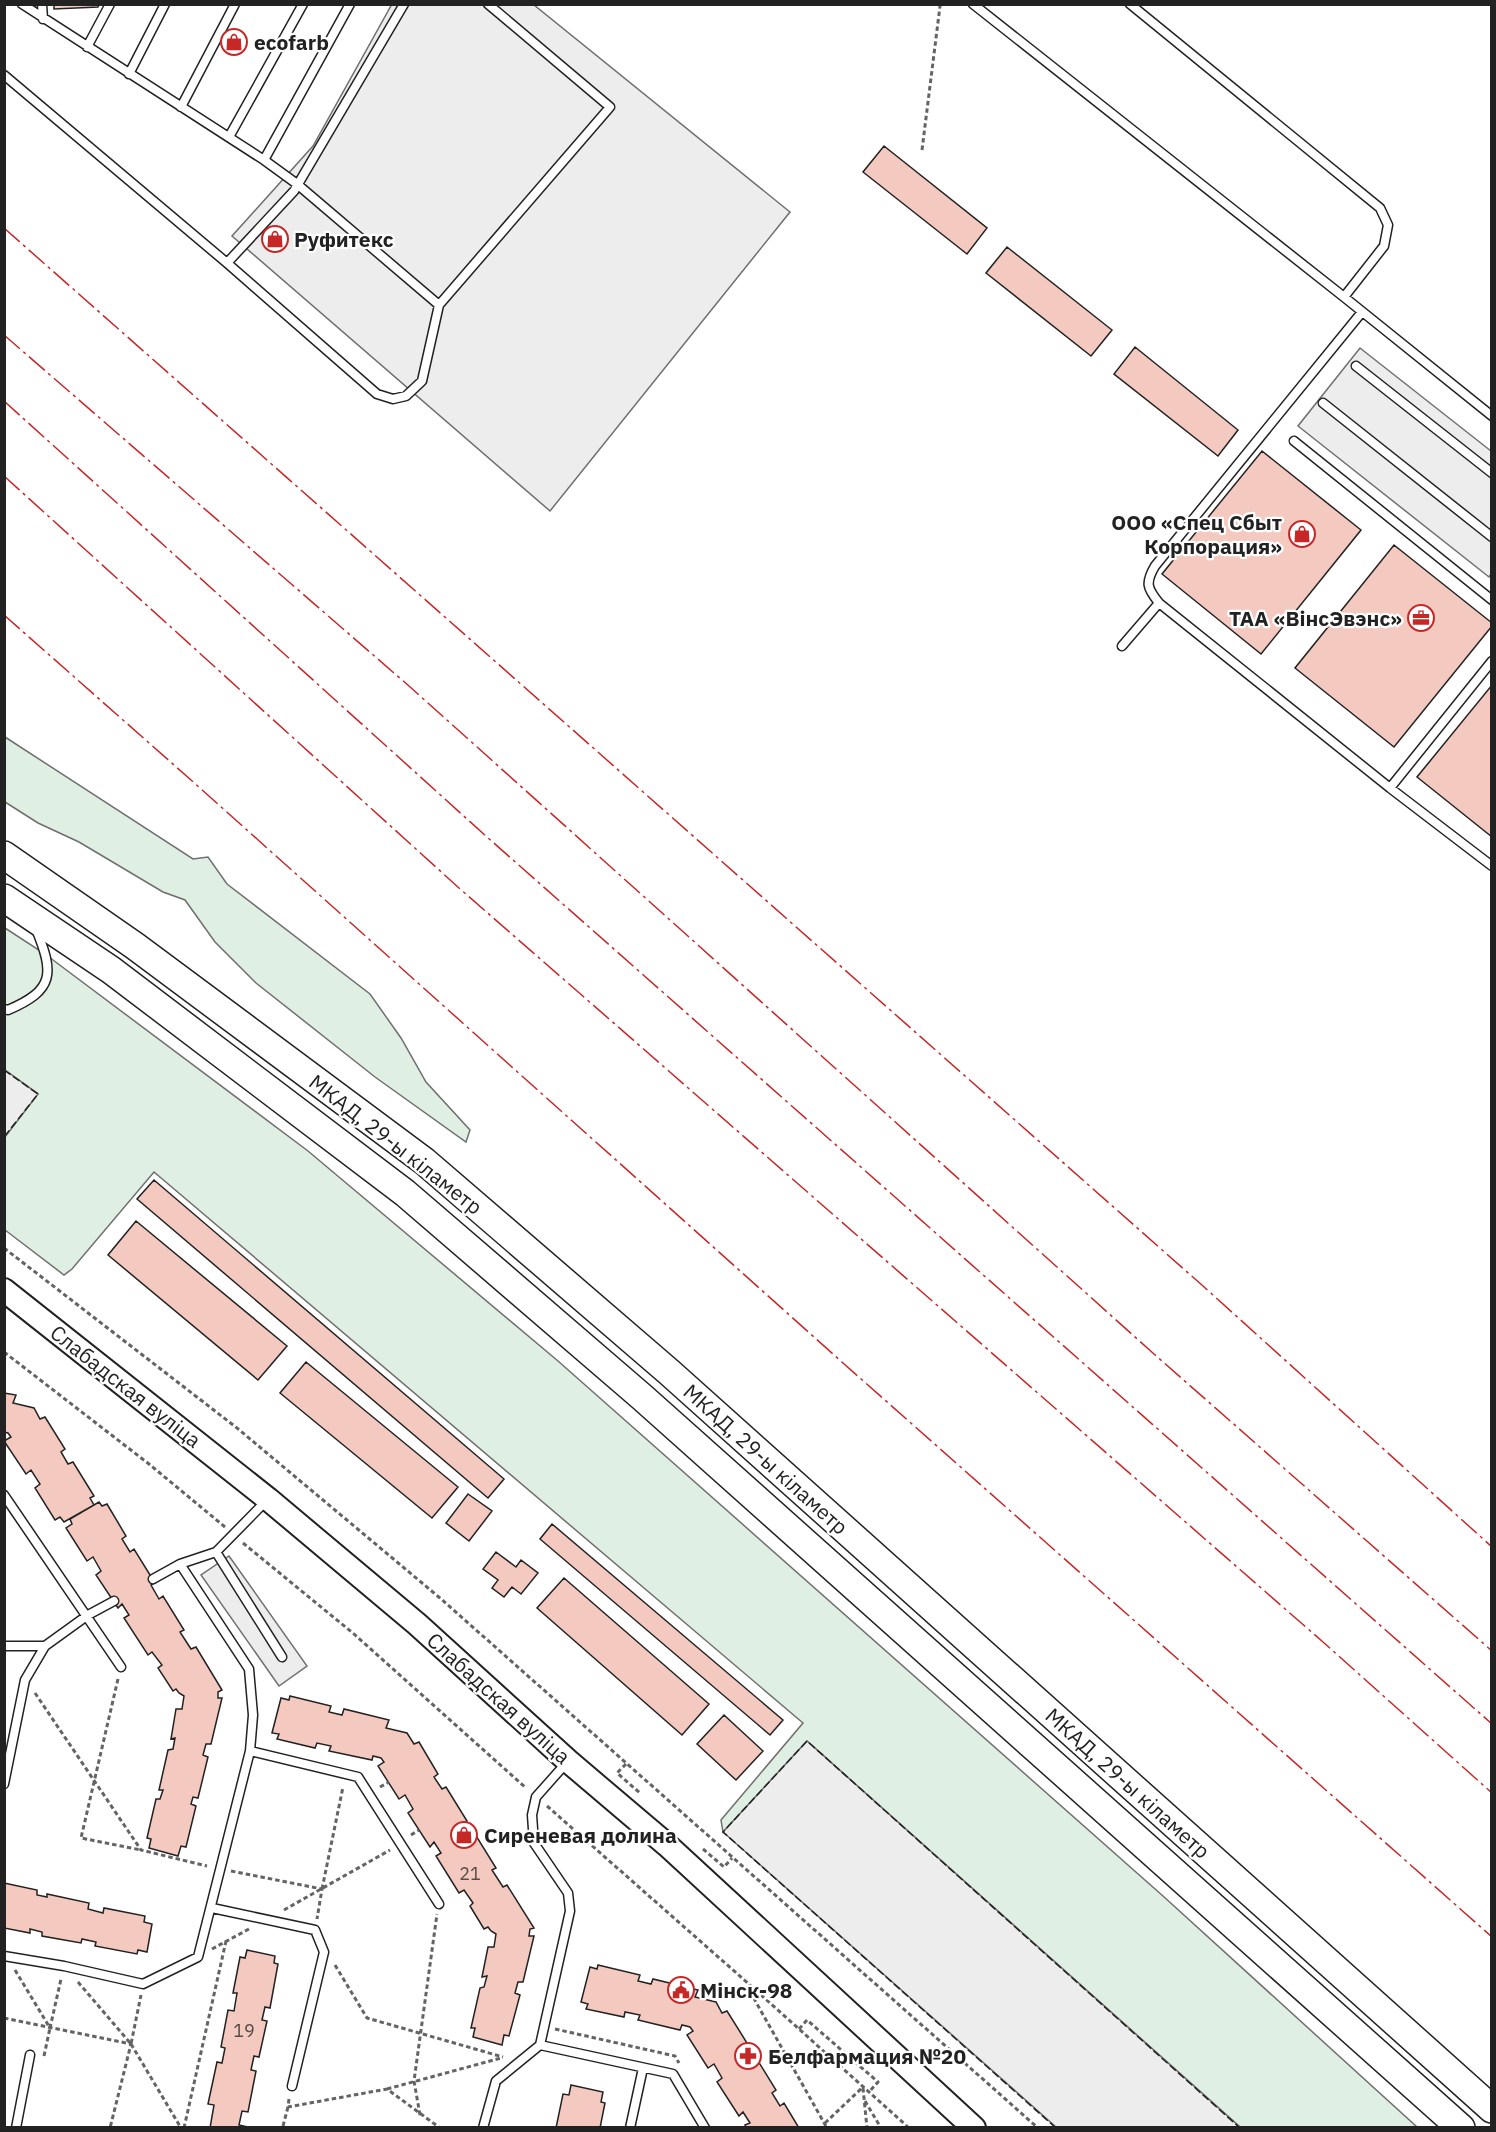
<svg xmlns="http://www.w3.org/2000/svg" width="1496" height="2132" font-family="'IBM Plex Sans',sans-serif">
<style>
.green{fill:#e0efe3;stroke:#6f6f6f;stroke-width:1.5}
.parking{fill:#ededed;stroke:#6f6f6f;stroke-width:1.5}
.building{fill:#f3c9c0;stroke:#222;stroke-width:1.5}
.lines{fill:none;stroke-linecap:round;stroke-linejoin:round}
.service-casing{stroke:#222;stroke-width:11}
.secondary-casing{stroke:#222;stroke-width:26}
.trunk-casing{stroke:#222;stroke-width:30}
.path{stroke:#646464;stroke-width:3;stroke-dasharray:4.5 3;stroke-linecap:butt}
.service{stroke:#fff;stroke-width:8}
.secondary{stroke:#fff;stroke-width:22}
.trunk{stroke:#fff;stroke-width:27}
.fence{stroke:#222;stroke-width:1.5;stroke-dasharray:8 3;stroke-linecap:butt}
.power{stroke:#c62828;stroke-width:1.5;stroke-dasharray:21 4.5 3 4.5;stroke-linecap:butt}
.labels{text-anchor:middle;dominant-baseline:central;stroke-width:4.5;stroke-linejoin:round;paint-order:stroke}
.number-label{font-size:18px;fill:#564c4a}
.poi-label{font-size:21px;font-weight:bold;fill:#222;stroke:#fff;text-anchor:start}
.street-label{font-size:21px;fill:#222;stroke:#fff}
</style>
<rect width="100%" height="100%" fill="#fff"/>
<path class="green" d="M5,737l188,122 15,-2 19,27 143,110 31,44 25,44 44,48 -4,12 -91,-65 -119,-94 -41,-41 -30,-42 -22,-8 -84,-50 -41,-19 -33,-21z
M5,928l40,26 263,197 250,210 605,535 254,231h-177l-433,-386 -84,91 -2,-12 82,-97 -649,-551 -82,97 -8,6 -59,-45 -1,-93 34,-43 -33,-24z"/>
<path class="parking" d="M392,4l142,1 256,207 -240,299 -318,-275 81,-90z
M1360,348l131,103v123l-2,3 -191,-151z
M5,1070l33,24 -33,43z
M229,1556l78,110 -28,20 -78,-111z
M807,1741l433,386h-184l-333,-295z"/>
<path class="building" d="M54,4h45l-1,3 -44,2z
M884,146l103,82 -20,26 -104,-82z
M1007,247l105,83 -21,26 -105,-83z
M1135,347l103,83 -20,26 -104,-82z
M1262,451l99,79 -100,124 -99,-80z
M1394,545l98,78v3l-98,121 -99,-79z
M1492,685v152l-75,-60z
M154,1180l350,299 -16,19 -351,-299z
M136,1221l151,125 -29,34 -150,-125z
M306,1362l152,125 -26,31 -152,-125z
M4,1393l12,2 -3,8 21,5 6,11 5,-2 20,32 -4,3 7,12 5,-2 21,34 -4,2 4,7 -30,17 -4,-5 -5,3 -20,-32 5,-4 -9,-14 -5,4 -22,-33 7,-4 -3,-4 -4,-1z
M468,1494l24,17 -23,30 -23,-18z
M99,1502l3,4 5,-2 19,32 -4,3 8,13 4,-3 21,34 -4,2 8,14 4,-3 21,34 -4,2 11,17 5,-2 26,43 -4,2v6h4l-11,46h-5l-3,11 5,2 -10,41 -5,-1 -2,7 5,2 -10,41 -5,-1 -3,10 -29,-8 2,-9 -4,-1 9,-39h4l3,-9h-4l9,-40 5,-1 2,-11 -4,1 5,-30h6l2,-13 -5,-3 -3,-4 -3,2 -15,-23 4,-3 -10,-13 -4,3 -24,-37 5,-3 -7,-11 -4,4 -22,-33 5,-4 -8,-14 -6,4 -21,-33 6,-4 -2,-5z
M552,1524l231,196 -13,15 -230,-196z
M496,1552l20,15 5,-7 17,13 -17,21 -9,-7 -8,10 -12,-9 6,-8 -15,-11z
M564,1578l145,126 -27,31 -145,-127z
M290,1696l41,10 -2,6 13,3 2,-6 45,11 -3,8 21,5 7,11 5,-2 19,32 -4,3 8,12 4,-2 21,34 -4,2 8,14 4,-3 21,34 -4,2 11,17 4,-2 27,43 -4,1 -1,7h5l-11,46h-5l-3,11 5,2 -11,41 -5,-1 -2,10 -29,-8 2,-9h-4l9,-40 4,-1 3,-11 -5,1 6,-30h6l2,-13 -5,-3 -3,-4 -4,2 -14,-23 3,-3 -9,-13 -5,3 -23,-37 5,-3 -7,-11 -4,5 -22,-34 5,-4 -8,-14 -6,4 -21,-33 6,-4 -3,-4 -8,-2 -1,4 -43,-9 2,-5 -14,-3 -2,5 -38,-9 2,-5 -7,-1 9,-35 8,2z
M724,1715l39,36 -27,29 -39,-36z
M4,1883l33,7v5l10,2v-3l42,9 -1,6 15,4 1,-5 41,8 -1,6 8,2 -5,28 -9,-2 -1,4 -42,-8 1,-4 -14,-3 -1,4 -39,-7v-4l-12,-3v4l-26,-5z
M247,1950l28,6 -1,7 4,1 -8,44 -5,-1 -3,13 5,1 -8,36 -5,-1 -3,14 5,1 -8,41 -6,-1 -3,14 13,3h-42l4,-23 -6,-1 9,-42 5,1 3,-15 -4,-1 7,-37 6,1 3,-18h-4l7,-36 5,1z
M598,1965l42,10 -2,6 13,3 2,-5 45,11 -3,7 21,5 6,11 5,-2 20,32 -4,3 8,13 4,-3 21,34 -4,3 8,13 4,-3 15,25h-53l-1,-3 5,-2 -7,-11 -4,4 -22,-34 5,-4 -8,-14 -6,4 -21,-33 6,-4 -3,-4 -8,-2 -2,5 -42,-10 2,-5 -15,-3 -1,5 -38,-8 2,-5 -7,-2 9,-35 7,2z
M571,2085l32,7 -2,10 4,1 -5,25h-44l7,-34 6,1z"/>
<g class="lines">
<defs>
<path id="service" d="M22,4l242,156 33,24 142,121
M42,4l1,15
M973,4l371,293 148,119
M1130,4l250,204 8,17 -4,21 -40,51
M87,47l23,-43
M129,74l36,-70
M4,75l223,188 150,131 16,5 13,-3 16,-15 17,-76 171,-198 -122,-103
M181,107l54,-103
M229,137l74,-133
M264,160l86,-156
M227,263l67,-72 110,-187
M1362,312l-207,254c-10,17 -8,22 4,37l231,185 102,78
M1356,366l136,107
M1323,403l169,134
M1294,441l198,159
M1122,646l37,-43
M1390,788l102,-127
M4,1009l4,1c47,-20 46,-37 28,-81
M4,1495l117,172
M216,1552l66,105
M153,1579l27,-15 36,-12 52,-53
M4,1646h41l43,-31 26,-14
M250,1751l108,26 81,127
M4,1784l21,-104 20,-34
M212,1908l103,22 9,22 -32,134
M4,1956l60,10 79,18 55,-27 52,-206 3,-36 -4,-46 -69,-105
M540,2045l133,29 32,54
M16,2128l14,-73
M483,2128l13,-47 44,-36 30,-134 -2,-18 -34,-50 -2,-28 4,-18 32,-36
M630,2128l13,-60"/>
<path id="secondary" d="M4,1290l264,209 149,125 151,137 99,84 307,283"/>
<path id="trunk" d="M4,855l131,91 289,215 245,211 823,737
M4,898l107,72 294,223 237,204 819,731"/>
</defs>
<use href="#service" class="service-casing"/>
<use href="#secondary" class="secondary-casing"/>
<use href="#trunk" class="trunk-casing"/>
<path class="path" d="M922,150l18,-144 -1,-2
M4,1248l233,180 203,170 598,530
M4,1352l145,112 76,63
M243,1543l111,91 172,154
M118,1679l-37,159 60,12
M35,1693l106,157 66,16
M626,1764l-9,9 23,20
M380,1787l9,-5
M547,1806l203,179 159,143
M411,1835l8,-5
M703,1849l21,18 8,-9
M231,1871l91,18 -5,30
M322,1889l21,-102
M284,1910l106,-60
M212,1949l37,-20
M335,1965l32,53 136,39
M15,1970l35,58 11,-49
M78,1982l53,62 10,-49
M750,1985l-2,3 79,140
M4,2018l127,26 -21,84
M555,2029l120,27 4,7
M799,2029l8,-9 71,62 -9,10
M131,2044l50,84
M44,2056l6,-28
M854,2060l9,-9
M863,2088l4,40
M387,2089l114,-31
M289,2099l-1,8 99,-18 53,39
M865,2101l16,27
M420,2115l-6,-34 23,-167
M825,2123l38,-36
M283,2126l5,-19
M184,2128l42,-187"/>
<use href="#service" class="service"/>
<use href="#secondary" class="secondary"/>
<use href="#trunk" class="trunk"/>
<path class="fence" d="M4,1070l34,24 -34,43
M1056,2128l-333,-296 84,-91 433,387"/>
<path class="power" d="M4,228l1199,1058 289,261
M4,335l405,351 745,668 338,297
M4,401l483,436 1005,887
M4,476l455,412 864,754 169,151
M4,615l187,165 652,583 649,574"/>
</g>
<defs>
<symbol id="shop-ring" viewBox="-11 -11 22 22"><circle r="9.5" fill="#fff" stroke="#c62828" stroke-width="1.5"/><path d="M-5-2.5h2.3a2.7 3.5 0 0 1 5.4 0H5L5.5 6h-11ZM-1.5-2.5h3a1.5 2.3 0 0 0-3 0Z" fill="#c62828"/></symbol>
<symbol id="office-ring" viewBox="-11 -11 22 22"><circle r="9.5" fill="#fff" stroke="#c62828" stroke-width="1.5"/><path d="M-6-3h4V-5.5h4V-3h4V5H-6ZM-1-4.5V-3h2v-1.5ZM-6 0V1H6V0Z" fill="#c62828"/></symbol>
<symbol id="civic-ring" viewBox="-11 -11 22 22"><circle r="9.5" fill="#fff" stroke="#c62828" stroke-width="1.5"/><path d="M-.6-6.5H3V-4.5H.6V-3L4-1V1h2V6H-6V1h2V-1L-.6-3ZM-1.2 2.5V6h2.4V2.5Z" fill="#c62828"/></symbol>
<symbol id="pharmacy-ring" viewBox="-11 -11 22 22"><circle r="9.5" fill="#fff" stroke="#c62828" stroke-width="1.5"/><path d="M-2-6h4v4h4v4h-4v4h-4v-4h-4v-4h4Z" fill="#c62828"/></symbol>
</defs>
<g fill-rule="evenodd">
<use href="#shop-ring" x="219" y="27" width="30" height="30"/>
<use href="#shop-ring" x="260" y="224" width="30" height="30"/>
<use href="#shop-ring" x="1287" y="519" width="30" height="30"/>
<use href="#office-ring" x="1406" y="603" width="30" height="30"/>
<use href="#shop-ring" x="449" y="1820" width="30" height="30"/>
<use href="#civic-ring" x="666" y="1975" width="30" height="30"/>
<use href="#pharmacy-ring" x="733" y="2041" width="30" height="30"/>
</g>
<g class="labels">
<g class="number-label">
<text x="470" y="1873">21</text>
<text x="244" y="2030">19</text>
</g>
<g class="poi-label">
<text x="254" y="42">ecofarb</text>
<text x="294" y="239">Руфитекс</text>
<text x="1282" y="522" text-anchor="end">ООО «Спец Сбыт<tspan x="1282" dy="24">Корпорация»</tspan></text>
<text x="1402" y="618" text-anchor="end">ТАА «ВінсЭвэнс»</text>
<text x="484" y="1835">Сиреневая долина</text>
<text x="700" y="1990">Мінск-98</text>
<text x="768" y="2056">Белфармация №20</text>
</g>
<g class="street-label">
<text transform="translate(396 1144) rotate(38)">МКАД, 29-ы кіламетр</text>
<text transform="translate(126 1386) rotate(38)">Слабадская вуліца</text>
<text transform="translate(766 1459) rotate(42)">МКАД, 29-ы кіламетр</text>
<text transform="translate(499 1698) rotate(42)">Слабадская вуліца</text>
<text transform="translate(1128 1783) rotate(42)">МКАД, 29-ы кіламетр</text>
</g>
</g>
<rect width="1496" height="2132" fill="none" stroke="#222222" stroke-width="12"/>
</svg>
